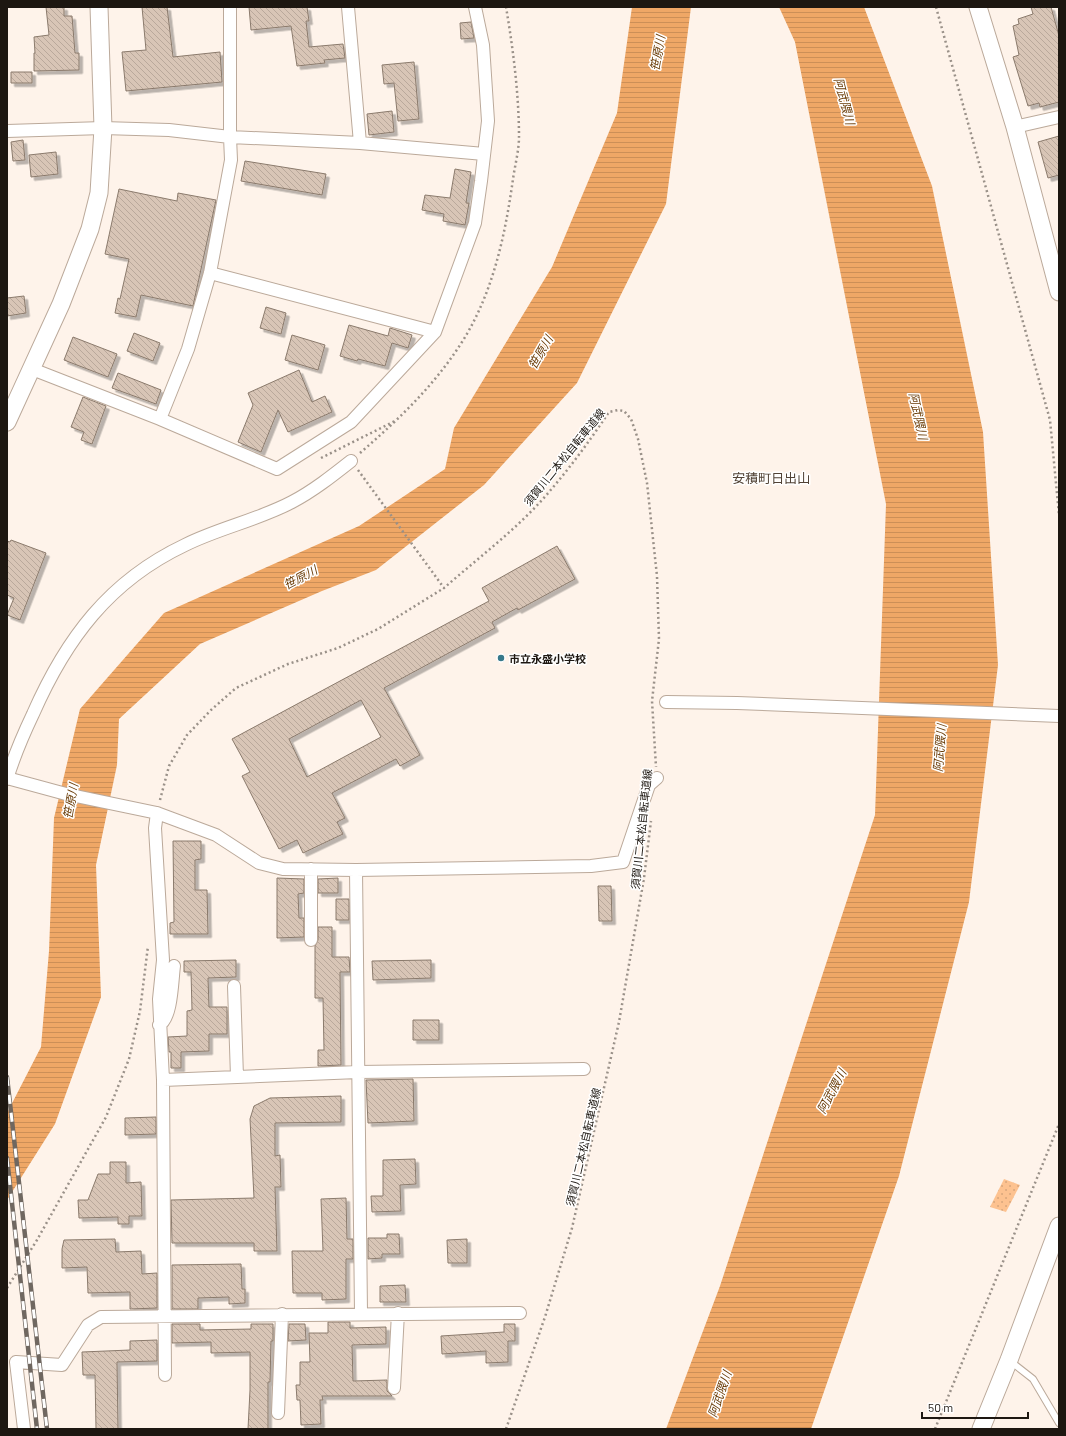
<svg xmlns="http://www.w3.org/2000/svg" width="1066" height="1436" font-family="Barlow,'Noto Sans JP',sans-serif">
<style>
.park{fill:url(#park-dots)}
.water{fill:url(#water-rules)}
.building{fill:url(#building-back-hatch);stroke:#8a7a6c;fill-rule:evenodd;filter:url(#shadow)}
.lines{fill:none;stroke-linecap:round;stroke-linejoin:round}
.lane-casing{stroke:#bba99a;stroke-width:8}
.street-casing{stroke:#bba99a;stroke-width:14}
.secondary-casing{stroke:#bba99a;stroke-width:19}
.path{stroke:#9a9189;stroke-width:2.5;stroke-dasharray:2 3;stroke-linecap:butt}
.lane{stroke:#fff;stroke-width:6}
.street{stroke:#fff;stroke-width:12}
.secondary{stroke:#fff;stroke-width:17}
.rail-casing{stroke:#6f6760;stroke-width:4.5}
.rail{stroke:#fff;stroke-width:3;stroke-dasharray:9;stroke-linecap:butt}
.poi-dot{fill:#37798b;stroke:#fff;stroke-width:1.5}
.labels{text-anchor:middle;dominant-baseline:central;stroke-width:3;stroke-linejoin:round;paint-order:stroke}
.street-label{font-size:11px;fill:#1d1711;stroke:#fff}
.poi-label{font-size:11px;font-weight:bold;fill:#1d1711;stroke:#fff;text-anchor:start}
.water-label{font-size:12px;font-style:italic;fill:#6b3d08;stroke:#fff}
.quarter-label{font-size:13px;fill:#514235;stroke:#fff}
</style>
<defs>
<pattern id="park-dots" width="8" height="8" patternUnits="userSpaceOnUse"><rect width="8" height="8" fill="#fdc290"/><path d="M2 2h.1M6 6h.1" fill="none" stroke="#d8a67b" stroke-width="1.8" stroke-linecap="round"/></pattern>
<pattern id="water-rules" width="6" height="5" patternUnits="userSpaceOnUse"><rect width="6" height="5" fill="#efa766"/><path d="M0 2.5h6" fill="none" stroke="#cc8f57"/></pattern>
<pattern id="building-back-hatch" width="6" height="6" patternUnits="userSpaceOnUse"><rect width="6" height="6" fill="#d8c5b6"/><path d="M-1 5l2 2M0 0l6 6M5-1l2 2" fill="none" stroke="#b9a89b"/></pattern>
<filter id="shadow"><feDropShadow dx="3.5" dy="3.5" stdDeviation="0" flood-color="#0004"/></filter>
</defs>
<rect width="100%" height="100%" fill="#fef3ea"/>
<path class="park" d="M1004,1179l16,6 -14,27 -16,-5z"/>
<path class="water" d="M632,7h59l-25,197 -89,179 -93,102 -108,85 -54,21 -122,53 -81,75 -2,46 -21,100 5,132 -46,127 -48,76v-87l34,-66 8,-96 5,-133 26,-109 84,-96 195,-87 86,-57 9,-41 98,-161 65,-154z
M779,7h85l68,179 51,246 15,233 -29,237 -70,274 -88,253h-145l54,-143 155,-471 11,-311 -91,-462z"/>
<path class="building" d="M46,7h18v9h8l3,37h4v17l-45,1v-18h1l-1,-16 15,-2z
M142,7h25l6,50 47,-5 2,30 -96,9 -4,-39 24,-2z
M249,7h58l2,14h-3l3,26 34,-3 2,14 -21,2 1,3 -28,3 -6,-40 -40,4z
M1031,7h20l8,29v66l-19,5 -1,-4 -11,3 -15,-49 6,-2 -6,-29 6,-2 -1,-5 15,-5z
M471,22l3,16 -13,1 -1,-16z
M414,62l5,57 -21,2 -4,-38 -10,1 -2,-19z
M11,72h21v11h-21z
M392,111l2,21 -25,3 -2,-21z
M1059,136v39l-11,3 -10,-36z
M23,140l2,20 -12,1 -2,-19z
M56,152l2,22 -27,3 -2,-22z
M245,161l81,13 -4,21 -81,-14z
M455,169l16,3 -5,31h3l-4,22 -22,-4 1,-7 -22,-4 3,-15 25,3z
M119,189l58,12 1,-8 38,7 -23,106 -52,-11 -5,22 -21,-4 3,-15 2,1 9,-40 -24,-5z
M24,296l2,17 -19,3v-18z
M266,307l20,6 -5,21 -21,-6z
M349,325l39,11 2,-8 22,7 -4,13 -16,-5 -7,23 -27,-7 -1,2 -17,-5z
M134,333l26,10 -7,18 -26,-10z
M292,335l33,10 -7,25 -33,-10z
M73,337l44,17 -9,23 -44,-17z
M299,370l13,32 13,-6 7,16 -44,20 -10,-22 -17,42 -23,-10 15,-37 -5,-12z
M118,373l43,17 -5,14 -44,-16z
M83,397l23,9 -14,38 -11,-4 3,-8 -13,-5z
M11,540l35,13 -26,67 -13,-5 7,-17 -7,-3v-54l3,1z
M557,546l18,33 -57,31 -1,-2 -25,14 3,6 -111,60 36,67 -20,11 -4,-7 -64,34 13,25 -8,4 6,12 -40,19 -6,-13 -18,9 -37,-73 8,-4 -18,-33 257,-138 -7,-13zM361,700l20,37 -74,40 -18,-38z
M173,841h28v18l-6,1v30h12l1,44h-38v-11l4,-1z
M277,878l27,1v14l-6,1 1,24h5v19l-27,1z
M338,878v15h-20v-14z
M598,886h13l1,35h-13z
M336,899h13v21h-13z
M318,927h14v30h17l1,15h-10l1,93 -23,1v-16h6l-1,-52h-8v-52l3,-6z
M236,960v17l-28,1 1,29h18v27h-18v17l-28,1v16h-10v-16h-2l-1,-15 19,-1v-25l5,-1 -1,-38h-7v-11z
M431,960v18l-58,2 -1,-19z
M413,1020h26v20h-26z
M413,1079l1,42 -46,2 -2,-43z
M341,1096v26l-66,1v33l5,-1 1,32h-6l2,64h-23v-8h-82l-1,-43 83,-2 -4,-79 4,-13 16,-8z
M156,1117v17l-31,1v-17z
M415,1159l1,25 -16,1 1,26 -29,1 -1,-16h12v-36z
M110,1162h16v21l15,-1 1,34h-13v8h-11v-7l-39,1 -1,-18h10l10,-26h12z
M346,1198l1,41h6v20h-7v40l-24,1v-7h-29l-1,-42h31l-2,-52z
M387,1234h12l1,20h-18v4l-14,1v-21h19z
M115,1239l1,13 25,-1 1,23 15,-1v35l-27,1v-17l-42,1 -1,-26 -25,1v-19l2,-9z
M467,1239v24h-19l-1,-23z
M241,1264l1,25h3v14l-16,1v-7l-31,1v11h-26v-44z
M405,1285l1,17h-26v-16z
M328,1322h22v6l36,-1v17l-34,1 1,36 34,-1v11l5,5h-70l1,4h-3l1,24 -20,1 -1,-25h-3l-1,-15h4v-23h10l-1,-29h19z
M172,1324h28v6l51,-1v-5h22v17h-2l-1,41h-2v47h-20l2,-39v-38l-39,1v-11l-39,1z
M289,1324h16l1,16 -18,1z
M504,1324h11v17h-7v21l-22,1v-12l-44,3 -1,-18 63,-4z
M157,1340v21l-40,1 1,67h-22l-1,-54h-12l-1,-23 48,-2v-9z"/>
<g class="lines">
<defs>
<path id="lane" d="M1010,1361l23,18 26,44"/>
<path id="street" d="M348,7l12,136
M1015,127l44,-10
M7,131l96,-3 66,2 61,7 130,6 124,11
M210,273l225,59
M32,369l128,50 117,50 74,-47 84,-90 40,-109 6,-42 7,-60 -5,-76 -8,-38
M160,419l28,-70 22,-76 21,-113 -1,-23v-130
M666,702l71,1 322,13
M7,778l59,16 91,19 59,22 43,28 24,6 73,1 235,-4 32,-4 26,-77 8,-7
M7,779c7,-23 16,-44 26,-65 33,-75 76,-133 152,-169 34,-17 73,-25 107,-43 21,-11 40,-26 59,-41
M157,813l-2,15 8,132 -4,39 4,81 2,295
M311,869v71
M356,870l5,443
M234,986l3,91
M159,1025c13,-6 13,-45 15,-59
M163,1080l195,-8 226,-3
M394,1388l4,-75
M278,1413l4,-99
M24,1429l-8,-67 46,3 26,-40 13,-8 419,-4"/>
<path id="secondary" d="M978,7l37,120 44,165
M7,422l54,-118 29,-75 9,-36 4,-65 -4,-121
M981,1429l28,-69 50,-134"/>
</defs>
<use href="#lane" class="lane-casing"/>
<use href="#street" class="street-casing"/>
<use href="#secondary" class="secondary-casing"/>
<path class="path" d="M936,7l114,413 9,95
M360,453c38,-33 74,-67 102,-111 31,-49 43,-106 51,-163 2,-14 6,-29 6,-42 0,-42 -6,-89 -13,-130
M321,458l74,-37
M358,470l86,118c33,-29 69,-56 98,-88 25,-28 47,-58 67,-88l9,-2 6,1 7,8 7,20 9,44 10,93 2,63 -7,62 4,66
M160,800l9,-34 18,-31 24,-25 25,-22 52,-24 50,-16 40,-19 66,-41
M7,1288l30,-48 69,-123 23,-58 11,-48 8,-65
M506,1429l39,-112 27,-89 47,-206 25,-144 7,-57
M935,1429l124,-305"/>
<use href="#lane" class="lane"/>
<use href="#street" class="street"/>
<use href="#secondary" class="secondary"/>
<defs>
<path id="rail" d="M7,1077l40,352
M7,1158l30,271"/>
</defs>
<use href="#rail" class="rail-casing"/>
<use href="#rail" class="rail"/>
</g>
<circle class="poi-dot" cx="501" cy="658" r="4"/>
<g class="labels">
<g class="street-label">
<text transform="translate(564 457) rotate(-51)">須賀川二本松自転車道線</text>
<text transform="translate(641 829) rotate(-84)">須賀川二本松自転車道線</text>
<text transform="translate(583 1147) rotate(-77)">須賀川二本松自転車道線</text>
</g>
<g class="poi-label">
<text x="509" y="658">市立永盛小学校</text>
</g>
<g class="water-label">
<text transform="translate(657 53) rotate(-80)">笹原川</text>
<text transform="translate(845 101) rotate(75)">阿武隈川</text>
<text transform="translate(540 352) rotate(-60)">笹原川</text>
<text transform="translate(919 416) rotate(78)">阿武隈川</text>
<text transform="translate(300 577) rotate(-28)">笹原川</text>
<text transform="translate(939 748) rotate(-85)">阿武隈川</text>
<text transform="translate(70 801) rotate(-80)">笹原川</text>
<text transform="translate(831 1091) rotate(-62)">阿武隈川</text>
<text transform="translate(719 1394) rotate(-71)">阿武隈川</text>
</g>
<g class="quarter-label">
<text x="771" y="478">安積町日出山</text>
</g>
</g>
<rect width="1066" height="1436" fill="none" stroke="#1d1711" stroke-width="16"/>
<path d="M922 1412v6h106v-6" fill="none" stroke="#1d1711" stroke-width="2"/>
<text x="928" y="1412" font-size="12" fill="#1d1711" stroke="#ffffff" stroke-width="3" paint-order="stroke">50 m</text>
</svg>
